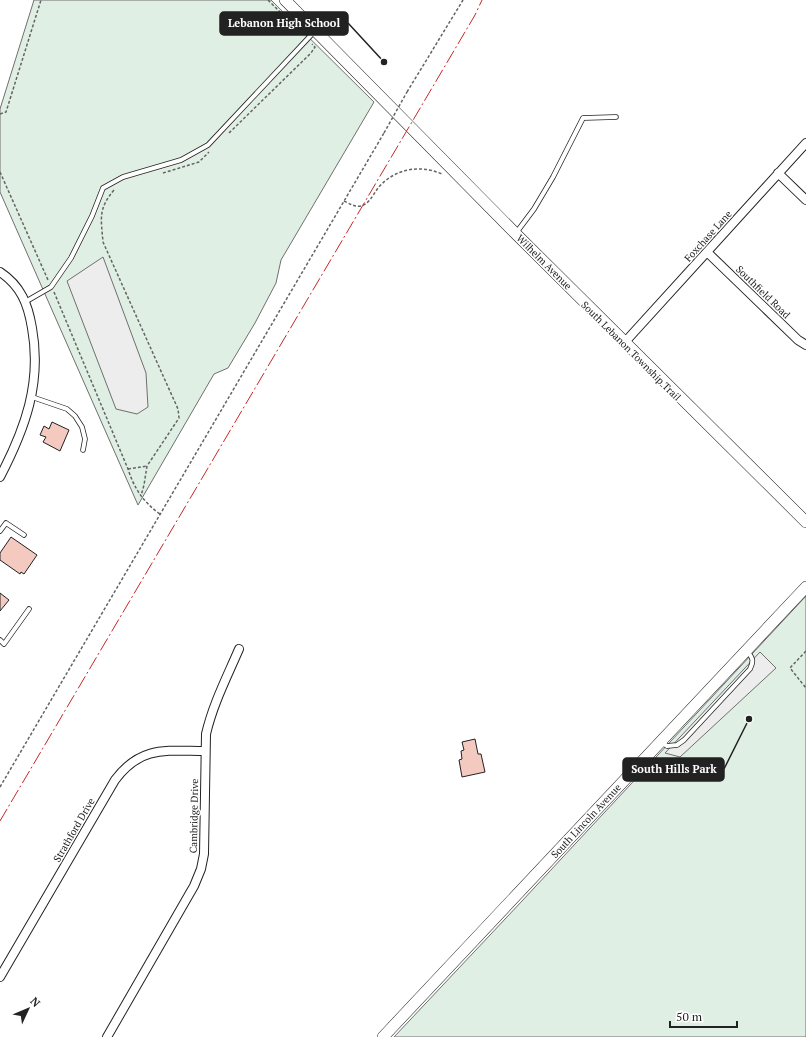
<svg xmlns="http://www.w3.org/2000/svg" width="806" height="1037" font-family="'PT Serif',serif">
<style>
.green{fill:#e0efe3;stroke:#6f6f6f}
.parking{fill:#ededed;stroke:#6f6f6f}
.building{fill:#f3c9c0;stroke:#222}
.lines{fill:none;stroke-linecap:round;stroke-linejoin:round}
.lane-casing{stroke:#222;stroke-width:5.5}
.street-casing{stroke:#222;stroke-width:10}
.secondary-casing{stroke:#222;stroke-width:12}
.path{stroke:#646464;stroke-width:1.5;stroke-dasharray:3 2;stroke-linecap:butt}
.lane{stroke:#fff;stroke-width:4}
.street{stroke:#fff;stroke-width:8}
.secondary{stroke:#fff;stroke-width:11}
.path-bridge{stroke:#646464;stroke-width:1.5;stroke-dasharray:3 2;stroke-linecap:butt}
.power{stroke:#c62828;stroke-width:1;stroke-dasharray:14 3 2 3;stroke-linecap:butt}
.labels{text-anchor:middle;dominant-baseline:central;stroke-width:3;stroke-linejoin:round;paint-order:stroke}
.street-label{font-size:10px;fill:#222;stroke:#fff}
.leader{fill:none;stroke:#222;stroke-width:1.5}
.callout-dot{fill:#222;stroke:#fff;stroke-width:1.5}
.callout{fill:#222;stroke:#222;stroke-width:1.5}
.callout-label{font-size:11px;text-anchor:middle;font-weight:bold;fill:#fff}
</style>
<rect width="100%" height="100%" fill="#fff"/>
<path class="green" d="M34,0h237l103,102 -93,158 -5,23 -21,40 -27,45 -14,6 -76,131 -138,-313v-83z
M806,596v441h-412l128,-136z"/>
<path class="parking" d="M103,257l43,116 2,34 -11,7 -21,-5 -49,-128z
M760,652l16,16 -96,89 -15,-4z"/>
<path class="building" d="M52,422l17,8 -9,21 -17,-9 3,-5 -6,-2 4,-9 5,3z
M11,537l26,18 -13,19 -3,-2 -1,2 -20,-14v-7z
M0,593l9,7 -9,11z
M475,739l3,15h3l4,18 -23,5 -3,-17 3,-1 -1,-8 3,-1 -2,-8z"/>
<g class="lines">
<defs>
<path id="lane" d="M516,233l18,-24 19,-32 30,-59 33,-1
M25,302l26,-15 20,-29 21,-42 11,-28 20,-11 58,-17 27,-15 106,-113
M32,397l35,12 8,7 7,11 3,12 -2,11
M0,531l6,-8 18,12
M0,640l4,4 25,-35
M661,742l6,4 10,-1 7,-5 66,-71c4,-8 3,-11 -3,-18"/>
<path id="street" d="M778,173l28,27
M707,252l91,88 8,5
M0,272c21,14 28,32 32,56 10,55 -7,101 -32,149
M625,342l181,-199
M0,977l115,-197c26,-35 52,-29 90,-29
M107,1037l87,-151 7,-17 3,-15 2,-120c7,-30 21,-57 33,-85"/>
<path id="secondary" d="M285,0l231,234 290,288
M383,1037l423,-450"/>
</defs>
<use href="#lane" class="lane-casing"/>
<use href="#street" class="street-casing"/>
<use href="#secondary" class="secondary-casing"/>
<path class="path" d="M268,0l35,35
M407,92l56,-92
M0,114l6,-2 35,-112
M229,133l82,-80 4,-6 -3,-3
M0,172l48,108
M163,173l36,-11 10,-10
M114,190c-16,19 -13,28 -11,52l75,167 1,9 -32,48 -3,19 -3,11
M344,201c6,3 11,6 17,5 8,-2 12,-11 17,-18 16,-19 41,-24 64,-14
M54,292l74,177c6,19 15,33 32,45
M128,469l19,-3
M806,651l-16,17 16,20
M0,787l384,-654"/>
<use href="#lane" class="lane"/>
<use href="#street" class="street"/>
<use href="#secondary" class="secondary"/>
<path class="path-bridge" d="M384,133l23,-41"/>
<path class="power" d="M0,821l475,-806 7,-15"/>
</g>
<g class="labels">
<g class="street-label">
<text transform="translate(708 236) rotate(-48)">Foxchase Lane</text>
<text transform="translate(544 262) rotate(45)">Wilhelm Avenue</text>
<text transform="translate(763 292) rotate(44)">Southfield Road</text>
<text transform="translate(631 351) rotate(45)">South Lebanon Township Trail</text>
<text transform="translate(194 816) rotate(-89)">Cambridge Drive</text>
<text transform="translate(586 821) rotate(-47)">South Lincoln Avenue</text>
<text transform="translate(74 830) rotate(-60)">Strathford Drive</text>
</g>
</g>
<path class="leader" d="M384 62L348 23M749 719L724 769"/>
<g class="callout-dot">
<circle cx="384" cy="62" r="4"/>
<circle cx="749" cy="719" r="4"/>
</g>
<g class="callout">
<rect x="220" y="12" width="128" height="23" rx="4"/>
<rect x="623" y="758" width="101" height="23" rx="4"/>
</g>
<g class="callout-label">
<text x="284" y="27">Lebanon High School</text>
<text x="674" y="773">South Hills Park</text>
</g>
<g transform="translate(28 1009) rotate(46)" stroke="#ffffff" stroke-width="3" paint-order="stroke">
<path d="M0-3L7 15L0 10L-7 15Z" fill="#222222"/>
<text y="-6" font-size="11" font-weight="bold" text-anchor="middle" fill="#222222">N</text>
</g>
<path d="M670 1021v6h67v-6" fill="none" stroke="#222222" stroke-width="2"/>
<text x="676" y="1021" font-size="12" fill="#222222" stroke="#ffffff" stroke-width="3" paint-order="stroke">50 m</text>
</svg>
